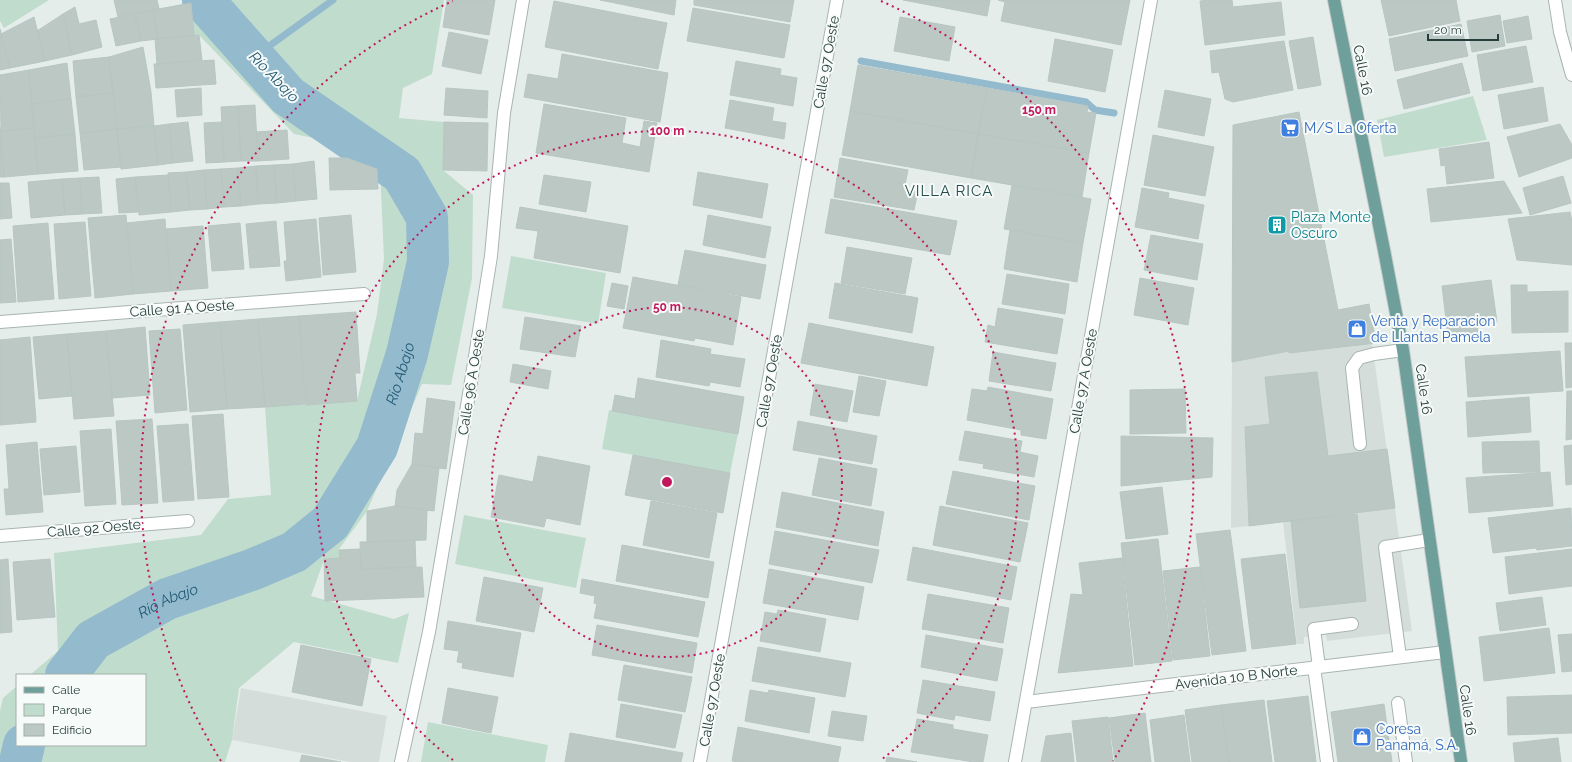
<svg xmlns="http://www.w3.org/2000/svg" width="1572" height="762" font-family="Raleway,sans-serif">
<style>
.built{fill:#d4ddda}
.green{fill:#c0dccd}
.lines{fill:none;stroke-linecap:round;stroke-linejoin:round}
.stream{stroke:#93bacd;stroke-width:7}
.river{stroke:#93bacd;stroke-width:42}
.building{fill:#bbc8c4;stroke:#b8c6c3}
.minor-casing{stroke:#a8b5b3;stroke-width:14}
.major-casing{stroke:#c2c9c8;stroke-width:14}
.minor{stroke:#fff;stroke-width:12}
.major{stroke:#6e9f9a;stroke-width:12}
.ring{fill:none;stroke:#c2185b;stroke-width:2;stroke-dasharray:2 4}
.labels{text-anchor:middle;dominant-baseline:central;stroke-width:4;stroke-linejoin:round;paint-order:stroke}
.street-label{font-size:14px;fill:#263e3b;stroke:#f6faf8}
.shop-label{font-size:14px;fill:#366cbe;stroke:#f6faf8;text-anchor:start}
.culture-label{font-size:14px;fill:#0d838f;stroke:#f6faf8;text-anchor:start}
.water-label{font-size:15px;font-style:italic;fill:#245a75;stroke:#f6faf8}
.neighbourhood-label{font-size:15px;letter-spacing:1px;fill:#234e4b;stroke:#f6faf8}
.centre{fill:#c2185b;stroke:#f6faf8;stroke-width:2}
.ring-label{font-size:12px;text-anchor:middle;font-weight:bold;fill:#c2185b;stroke:#f6faf8;stroke-width:4;stroke-linejoin:round;paint-order:stroke}
</style>
<rect width="100%" height="100%" fill="#e5edeb"/>
<path class="built" d="M1372,343l40,288 -85,10 -1,-6 -22,2v7h-7l-14,-122 -52,6 1,-166 57,-11v2z
M241,688l146,28 -8,46h-29l-118,-22z"/>
<path class="green" d="M0,0h49l-45,28 -4,-7z
M189,0h255l-12,74 -29,14 -4,30 45,4 -1,48 30,25 -1,83 -21,107 -29,-1 -55,127 -28,38 1,9 -16,2 -13,36 83,23 15,-6 -11,50 -104,-21 -55,46 -7,52 -7,22h-225v-51l3,-13 14,-12v59h128v-70h-115l28,-24 -4,-98 147,-18 27,-36 43,-4 -6,-88 92,-6 20,-87 7,-55 -4,-91 -36,-24 -50,-10 -95,-99h-5l-3,-32z
M1473,96l14,44 -103,17 -7,-37z
M511,256l95,17 -8,51 -96,-16z
M609,410l129,24 -8,39 -128,-24z
M464,515l122,23 -10,50 -121,-24z
M428,722l120,23 -3,17h-124z"/>
<g class="lines">
<path class="stream" d="M254,57l79,-57
M861,61l225,41 9,8 19,3"/>
<g class="river">
<path id="s1" d="M66,675l27,-35 74,-41 87,-30 40,-17 36,-29 47,-76 30,-93 21,-92 -1,-45 -25,-43 -114,-78 -85,-96"/>
<path d="M20,762l4,-17"/>
</g>
</g>
<path class="building" d="M114,0h43l2,9 -41,8z
M447,0h48l-6,35 -46,-8z
M600,0h76l-2,15z
M694,0h100l-4,22 -96,-17z
M903,0h87l-3,16z
M998,0h132l-9,45 -120,-24 4,-19z
M1209,0h23l1,7 48,-5 4,33 -80,10 -5,-44z
M1381,0h75l4,21 -71,15z
M554,1l113,22 -9,46 -113,-22z
M191,3l3,32 -36,4 -5,-29z
M75,7l4,17 17,-4 6,27 -30,8 -9,-41z
M693,8l97,17 -6,33 -97,-17z
M153,10l5,29 -17,2 -6,-27z
M63,14l9,41 -27,6 -8,-30z
M135,14l6,27 -25,5 -6,-27z
M1500,15l5,31 -33,6 -5,-31z
M1528,16l4,23 -25,4 -4,-22z
M34,17l11,44 -35,7 -9,-34z
M900,17l55,10 -6,34 -55,-10z
M1461,24l7,32 -73,15 -6,-32z
M0,29l10,39 -10,2z
M449,32l39,8 -7,34 -39,-8z
M199,35l3,25 -45,4 -2,-25z
M1313,37l8,48 -23,4 -9,-48z
M1055,39l58,11 -8,42 -57,-11z
M1284,41l9,49 -60,12 -8,-3 -6,-27 -7,1 -2,-22z
M1526,46l7,36 -50,9 -6,-36z
M143,47l8,45 3,34 -37,3 -8,-72z
M562,54l106,19 -8,49 -136,-25 4,-23 30,5z
M109,57l4,36 -37,4 -3,-36z
M214,60l2,24 -60,4 -2,-24z
M736,61l45,8 -1,6 17,3 -4,28 -63,-11z
M67,63l4,36 -39,5 -3,-34z
M1462,63l8,30 -66,16 -7,-29z
M858,65l129,23 -9,46 -128,-23z
M29,70l5,58 -33,3 -1,-56z
M1543,87l5,34 -44,8 -6,-34z
M201,88l1,27 -25,2 -2,-27z
M446,88l42,3 -1,27 -43,-3z
M987,88l101,18 -1,6 9,1 -7,40 -111,-19z
M1165,90l46,9 -7,37 -46,-9z
M113,93l4,36 -37,4 -4,-36z
M71,99l4,35 -40,4 -3,-34z
M730,100l44,8 -2,13 14,2 -2,16 -59,-11z
M544,104l82,14 -4,25 18,4 4,-26 13,2 -8,49 -113,-19z
M255,105l3,56h-17l-3,-55z
M238,106l3,55 -17,1 -3,-55z
M850,111l128,23 -7,44 -129,-23z
M1299,112l39,198 31,-6 7,39 -87,10v-2l-57,11 1,-237z
M188,122l5,39 -20,2 -4,-39z
M222,122l2,40 -18,1 -2,-40z
M444,122l44,1 -1,48 -44,-1z
M169,124l4,39 -15,2 -4,-39z
M1560,124l12,21v13l-53,19 -12,-40z
M154,126l4,39 -37,4 -4,-40z
M0,127l4,50h-4z
M34,128l4,46 -34,3 -3,-46z
M117,129l4,38 -37,3 -4,-37z
M287,130l2,29 -31,2 -2,-29z
M75,134l3,37 -40,3 -3,-36z
M978,134l111,19 -7,44 -111,-19z
M1153,135l61,12 -9,49 -61,-11z
M1489,142l5,36 -47,6 -2,-19 -4,1 -2,-17z
M329,158h18l30,11 1,20 -48,1z
M840,158l68,12 -4,19 14,2 -4,19 -80,-13z
M314,161l3,38 -21,2 -3,-37z
M293,164l3,37 -19,2 -3,-38z
M274,165l3,38 -19,1 -2,-38z
M256,166l2,38 -17,2 -3,-38z
M238,168l3,38 -17,1 -3,-38z
M221,169l3,38 -17,2 -3,-39z
M204,170l3,39 -17,1 -4,-38z
M186,172l4,38 -19,2 -3,-39z
M698,172l70,12 -6,34 -69,-13z
M168,175l3,37 -32,3 -4,-38z
M544,175l47,7 -5,30 -47,-8z
M1563,176l8,27 -41,12 -7,-27z
M99,177l3,36 -20,1 -2,-36z
M135,177l3,35 -19,1 -3,-34z
M80,178l2,36 -17,1 -3,-36z
M62,179l3,36 -34,3 -3,-36z
M1504,181l18,32 -91,9 -4,-33z
M0,183h9l3,35 -12,1z
M1012,185l79,14 -8,44 -79,-14z
M1142,188l27,5 -1,5 36,7 -6,34 -63,-12z
M831,199l126,22 -7,34 -125,-22z
M520,207l108,19 -8,47 -86,-15 4,-27 -22,-3z
M1570,212l2,9v44l-55,-5 -9,-41z
M126,215l7,79 -38,4 -7,-80z
M351,215l5,57 -33,3 -4,-57z
M708,215l63,12 -6,31 -62,-13z
M165,219l6,72 -38,3 -6,-71z
M316,219l5,58 -35,4 -2,-20h3l-3,-39z
M276,221l4,45 -30,2 -4,-44z
M85,222l6,74 -32,3 -5,-75z
M48,223l6,76 -36,3 -5,-76z
M240,223l4,46 -32,2 -4,-45z
M203,226l5,62 -37,3 -5,-62z
M1010,230l73,13 -6,39 -73,-13z
M1151,235l52,9 -6,36 -53,-10z
M11,239l5,63 -16,1v-63z
M847,247l65,11 -7,36 -64,-11z
M685,250l81,15 -6,34 -82,-14z
M1007,274l62,10 -4,30 -63,-10z
M633,277l108,20 -8,48 -38,-7 -1,3 -71,-13z
M1140,278l54,10 -6,37 -54,-10z
M1491,280l6,42 -20,3 1,7 -30,4 -6,-50z
M612,283l16,3 -4,23 -17,-3z
M835,283l83,15 -6,35 -83,-15z
M1511,285h16v7l41,-1v41l-56,1z
M998,308l65,11 -6,35 -72,-12 3,-17 7,2z
M356,312l4,61h-5l2,28 -51,4 -7,-89z
M299,316l6,88 -40,3 -7,-88z
M525,317l56,9 -6,31 -55,-8z
M258,319l7,88 -38,2 -7,-87z
M220,322l7,87 -37,3 -7,-87z
M809,323l125,24 -7,39 -126,-23z
M145,327l5,68 -38,3 -6,-67z
M180,329l7,81 -32,3 -6,-82z
M106,331l8,85 -40,3 -7,-85z
M67,334l5,62 -33,3 -6,-62z
M30,337l6,85 -36,3v-85z
M661,340l50,9 -1,5 35,5 -5,28 -30,-5 -1,4 -53,-9z
M1565,343h7v44l-6,1z
M1560,351l3,40 -95,6 -3,-40z
M993,352l63,11 -5,28 -62,-10z
M513,364l38,7 -3,18 -38,-7z
M1317,372l11,84 59,-7 8,59 -146,18 -4,-99 25,-3 -5,-47z
M859,376l27,5 -7,35 -26,-4z
M638,378l106,19 -6,37 -126,-23 3,-16 20,4z
M815,384l38,7 -6,31 -37,-7z
M988,387l65,12 -7,40 -25,-4v-5l-54,-10 5,-31 15,2z
M1185,389l1,44 -56,1v-44z
M1567,391h5v48l-6,1z
M1529,397l2,35 -63,5 -2,-35z
M427,398l28,4 -9,67 -34,-5 3,-31 8,1z
M223,414l6,83 -31,2 -6,-83z
M152,419l6,84 -36,2 -6,-84z
M798,421l79,15 -5,28 -79,-14z
M188,424l6,76 -31,2 -6,-76z
M111,429l5,75 -31,2 -5,-75z
M965,431l57,10 -2,11 18,4 -4,21 -51,-9 1,-4 -25,-4z
M1121,436l92,2 -1,39 -91,9z
M1539,441l1,31 -57,1 -1,-31z
M37,442l6,70 -37,3 -2,-26h5l-3,-44z
M1572,445v39l-6,1 -2,-39z
M76,446l4,46 -36,3 -4,-46z
M633,455l97,18 -7,40 -98,-18z
M538,456l52,10 -10,59 -34,-7 -2,9 -53,-10 8,-42 34,7z
M819,458l58,11 -6,37 -59,-11z
M412,464l27,4 -5,43 -39,-5 2,-16z
M953,471l82,15 -6,34 -83,-16z
M1550,472l3,34 -84,7 -3,-35z
M1162,487l6,47 -42,5 -6,-47z
M782,492l102,20 -6,34 -102,-19z
M651,501l66,12 -8,45 -66,-13z
M395,506l32,4 -1,30 -59,2v-31z
M940,506l88,17 -8,39 -87,-17z
M1571,508l1,38 -35,4 -1,-2 -43,5 -5,-35z
M1357,514l9,87 -66,7 -9,-87z
M1230,530l16,121 -34,4 -16,-121z
M775,531l104,19 -7,33 -103,-19z
M1158,539l14,122 -37,4 -14,-122z
M415,540l1,27 -55,2 -1,-27z
M622,545l92,17 -6,36 -92,-17z
M913,547l104,20 -6,33 -104,-20z
M360,549l1,20 61,-2 2,30 -99,4 -1,-42 16,-1 -1,-8z
M1572,549v37l-63,8 -4,-37z
M1285,554l11,90 -44,5 -11,-90z
M1122,558l11,108 -75,7 13,-79 12,1 -4,-32z
M8,559l4,73 -12,1v-73z
M50,559l5,58 -38,3 -4,-58z
M1200,567l10,89 -37,4 -10,-89z
M769,569l95,18 -6,33 -95,-17z
M484,577l59,11 -9,44 -58,-11z
M582,579l123,23 -7,35 -104,-19 3,-14 -3,-1 1,-7 -15,-3z
M928,594l81,14 -6,35 -81,-14z
M1542,597l4,28 -46,6 -4,-28z
M778,610l48,9 -6,33 -60,-11 5,-29 12,2z
M448,621l73,12 -8,44 -51,-9 1,-5 -6,-1 2,-11 -15,-2z
M597,625l100,18 -5,30 -100,-18z
M1549,628l6,45 -71,8 -5,-44z
M1572,634v37l-10,1 -4,-37z
M926,635l77,14 -6,32 -76,-14z
M301,645l70,14 -9,47 -70,-14z
M758,647l93,16 -6,34 -93,-16z
M624,665l68,12 -7,35 -67,-12z
M923,680l72,12 -5,29 -35,-6 -1,5 -37,-7z
M448,688l50,9 -7,36 -49,-10z
M750,690l18,3 1,-3 46,8 -6,35 -64,-12z
M1572,695v38l-64,2 -1,-38z
M1308,696l8,66h-41l-8,-61z
M1264,700l8,62h-43l-8,-57z
M621,704l61,11 -7,33 -59,-11z
M1384,704l8,58h-54l-7,-50z
M1221,705l8,57h-37l-7,-52z
M832,711l35,5 -4,25 -35,-5z
M1145,713l6,49h-36l-6,-44z
M1184,715l6,47h-35l-5,-42z
M1108,717l5,45h-36l-5,-41z
M917,719l36,6v4l35,6 -5,27h-9l-63,-10z
M738,727l103,20 -3,15h-99l-7,-1z
M570,733l113,20 -2,9h-116z
M1071,733l3,29h-33l5,-26z
M1558,738l3,24h-46l-2,-19z
M302,755l39,7h-41z
M887,757l30,5h-31z"/>
<g class="lines">
<defs>
<path id="minor" d="M1555,0l5,32 12,43
M0,322l364,-28
M1360,444l-8,-76 7,-10 15,-4 29,-4
M0,536l188,-15
M1400,657l-15,-110 44,-7
M1314,667l13,95
M1319,667l-5,-38 38,-5
M1026,702l419,-50
M1398,703l8,59
M401,762l28,-130 40,-238 22,-138 13,-143 19,-113
M700,762l137,-762
M1015,762l136,-762"/>
<path id="major" d="M1334,0l50,250 19,100 58,412"/>
</defs>
<use href="#minor" class="minor-casing"/>
<use href="#major" class="major-casing"/>
<use href="#minor" class="minor"/>
<use href="#major" class="major"/>
</g>
<g class="ring">
<circle cx="667" cy="482" r="175"/>
<path d="M453 760A351 351 0 1 1 881 760"/>
<path d="M221 761A526 526 0 0 1 453 1M881 1A526 526 0 0 1 1113 761"/>
</g>
<defs>
<symbol id="supermarket-square" viewBox="-11 -11 22 22"><rect x="-9" y="-9" width="18" height="18" rx="4" fill="#3f7fe0" stroke="#f6faf8"/><path d="M-6-5.5h2.5l.6 2H6L4.5 2H-2.5L-4.4-4H-6ZM-1.5 3.2a1.3 1.3 0 1 0 .1 0ZM3 3.2a1.3 1.3 0 1 0 .1 0Z" fill="#fff"/></symbol>
<symbol id="building-square" viewBox="-11 -11 22 22"><rect x="-9" y="-9" width="18" height="18" rx="4" fill="#0f9aa8" stroke="#f6faf8"/><path d="M-4-6H4V6H1V3H-1V6H-4ZM-2.5-4.3h1.7v1.8h-1.7ZM.8-4.3h1.7v1.8H.8ZM-2.5-1h1.7V.8h-1.7ZM.8-1h1.7V.8H.8Z" fill="#fff"/></symbol>
<symbol id="shop-square" viewBox="-11 -11 22 22"><rect x="-9" y="-9" width="18" height="18" rx="4" fill="#3f7fe0" stroke="#f6faf8"/><path d="M-5-2.5h2.3a2.7 3.5 0 0 1 5.4 0H5L5.5 6h-11ZM-1.5-2.5h3a1.5 2.3 0 0 0-3 0Z" fill="#fff"/></symbol>
</defs>
<g fill-rule="evenodd">
<use href="#supermarket-square" x="1279" y="117" width="22" height="22"/>
<use href="#building-square" x="1266" y="214" width="22" height="22"/>
<use href="#shop-square" x="1346" y="318" width="22" height="22"/>
<use href="#shop-square" x="1351" y="726" width="22" height="22"/>
</g>
<g class="labels">
<g class="street-label">
<text transform="translate(826 62) rotate(-80)">Calle 97 Oeste</text>
<text transform="translate(1363 70) rotate(79)">Calle 16</text>
<text transform="translate(182 308) rotate(-4)">Calle 91 A Oeste</text>
<text transform="translate(769 381) rotate(-80)">Calle 97 Oeste</text>
<text transform="translate(1083 381) rotate(-80)">Calle 97 A Oeste</text>
<text transform="translate(471 382) rotate(-81)">Calle 96 A Oeste</text>
<text transform="translate(1424 389) rotate(82)">Calle 16</text>
<text transform="translate(94 528) rotate(-5)">Calle 92 Oeste</text>
<text transform="translate(1236 677) rotate(-7)">Avenida 10 B Norte</text>
<text transform="translate(712 700) rotate(-80)">Calle 97 Oeste</text>
<text transform="translate(1468 710) rotate(82)">Calle 16</text>
</g>
<g class="shop-label">
<text x="1304" y="128">M/S La Oferta</text>
<text x="1371" y="321">Venta y Reparacion<tspan x="1371" dy="16">de Llantas Pamela</tspan></text>
<text x="1376" y="729">Coresa<tspan x="1376" dy="16">Panamá, S.A.</tspan></text>
</g>
<g class="culture-label">
<text x="1291" y="217">Plaza Monte<tspan x="1291" dy="16">Oscuro</tspan></text>
</g>
<g class="water-label">
<text transform="translate(274 77) rotate(46)">Río Abajo</text>
<text stroke="none"><textPath href="#s1" startOffset="477">Río Abajo</textPath></text>
<text stroke="none"><textPath href="#s1" startOffset="129">Río Abajo</textPath></text>
</g>
<g class="neighbourhood-label">
<text x="949" y="191">VILLA RICA</text>
</g>
</g>
<circle cx="667" cy="482" r="6" class="centre"/>
<g class="ring-label">
<text x="1039" y="114">150 m</text>
<text x="667" y="135">100 m</text>
<text x="667" y="311">50 m</text>
</g>
<rect x="16" y="674" width="130" height="72" fill="#f6faf8" stroke="#a3afac"/>
<rect x="24" y="687" width="20" height="6" fill="#6e9f9a" stroke="#a3afac"/>
<text x="52" y="694" font-size="12" fill="#263e3b">Calle</text>
<rect x="24" y="704" width="20" height="12" fill="#c0dccd" stroke="#a3afac"/>
<text x="52" y="714" font-size="12" fill="#263e3b">Parque</text>
<rect x="24" y="724" width="20" height="12" fill="#bbc8c4" stroke="#a3afac"/>
<text x="52" y="734" font-size="12" fill="#263e3b">Edificio</text>
<path d="M1428 34v6h70v-6" fill="none" stroke="#263e3b" stroke-width="2"/>
<text x="1434" y="34" font-size="12" fill="#263e3b" stroke="#f6faf8" stroke-width="3" paint-order="stroke">20 m</text>
</svg>
